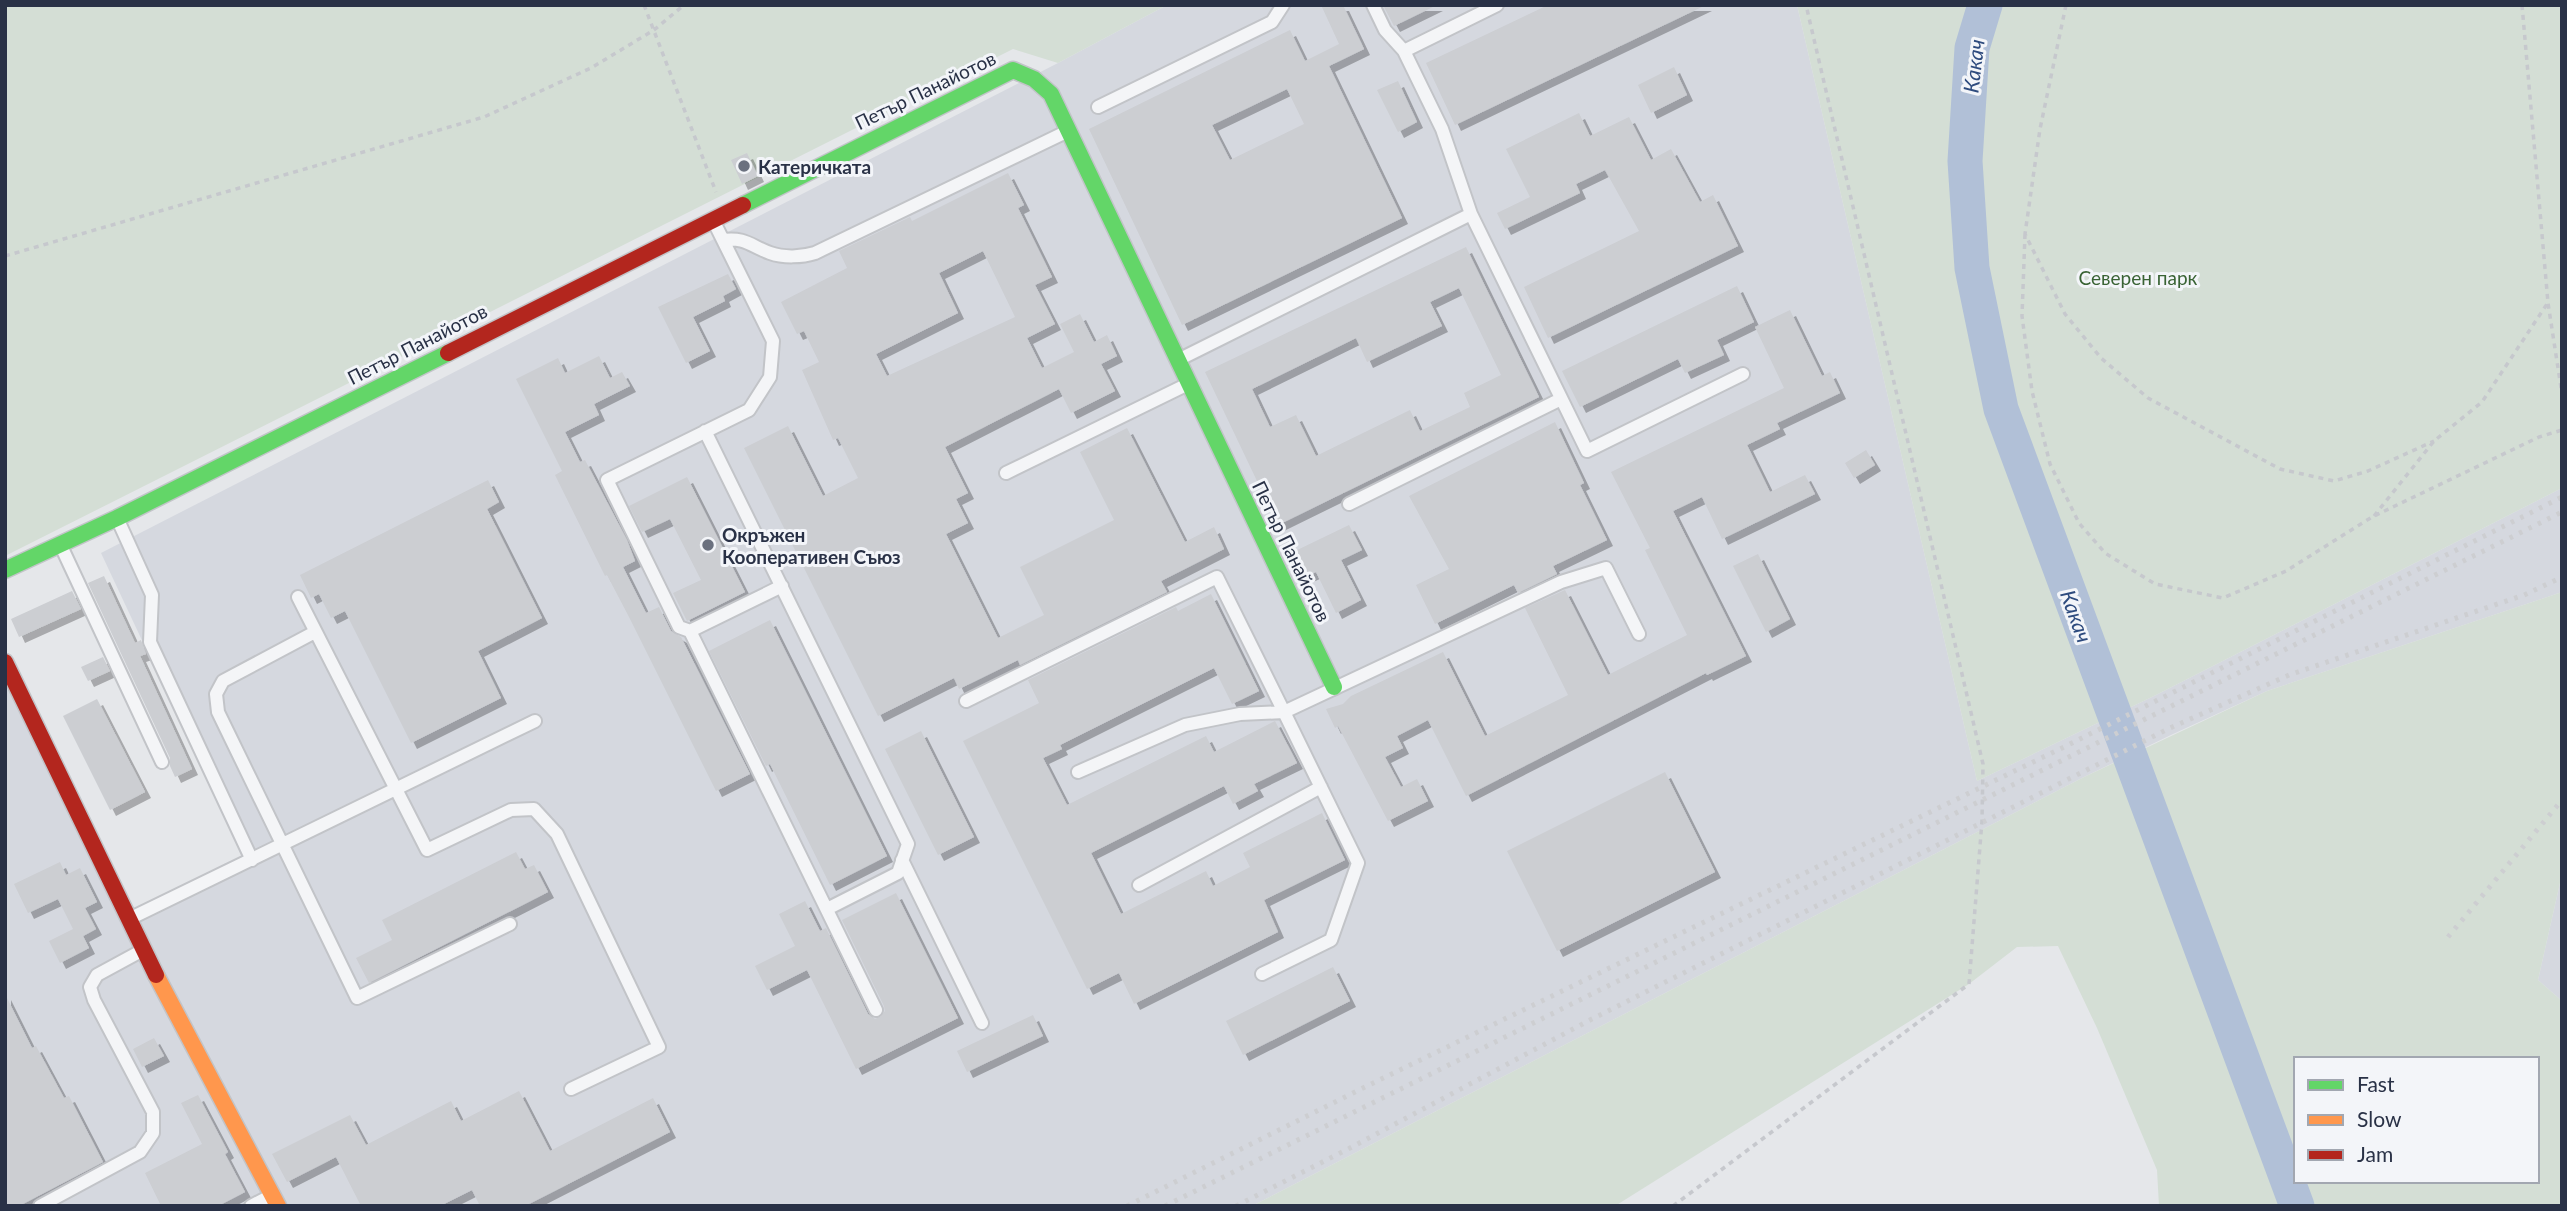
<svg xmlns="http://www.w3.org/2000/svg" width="2567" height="1211" font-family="Lato,sans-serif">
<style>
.built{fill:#d5d8df}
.green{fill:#d4ded5;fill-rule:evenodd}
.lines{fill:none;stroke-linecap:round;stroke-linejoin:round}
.river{stroke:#b1c0d7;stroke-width:35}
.building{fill:#ccced2;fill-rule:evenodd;filter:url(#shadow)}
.lane-casing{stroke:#c2c4c8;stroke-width:16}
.fast-casing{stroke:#c2c4c8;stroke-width:19}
.slow-casing{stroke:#c2c4c8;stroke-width:19}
.jam-casing{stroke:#c2c4c8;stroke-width:19}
.path{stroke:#c6c8cd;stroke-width:3.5;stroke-dasharray:5 5;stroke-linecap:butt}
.lane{stroke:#f4f5f7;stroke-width:12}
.fast{stroke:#63d668;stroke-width:16}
.slow{stroke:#ff974d;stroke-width:16}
.jam{stroke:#b3261e;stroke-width:16}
.rail{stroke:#cdced1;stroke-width:5;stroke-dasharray:3.5 7;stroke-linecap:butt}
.poi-dot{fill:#6b717f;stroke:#f3f5f9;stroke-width:2.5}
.labels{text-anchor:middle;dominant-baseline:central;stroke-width:6;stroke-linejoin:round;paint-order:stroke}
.street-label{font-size:19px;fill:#293146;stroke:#f3f5f9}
.poi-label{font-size:19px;font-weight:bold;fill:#293146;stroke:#f3f5f9;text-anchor:start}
.park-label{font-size:19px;fill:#396334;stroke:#f3f5f9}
.water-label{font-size:21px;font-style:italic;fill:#2e4b7e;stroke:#f3f5f9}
</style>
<defs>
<filter id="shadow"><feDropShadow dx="6" dy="6" stdDeviation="0" flood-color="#0004"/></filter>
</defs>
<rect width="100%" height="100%" fill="#e5e7ea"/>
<path class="built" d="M1167,5h630l180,776 177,-85 408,-208v104l-295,99 -94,43 -89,43 -832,429h-1247v-528l124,241 117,-57 -145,-309 957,-490z
M2562,874v127l-24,-21z"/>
<path class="green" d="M5,5h1162l-109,58 -45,-14 -1008,507z
M1797,5h765v483l-408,208 -177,85z
M2562,592v282l-24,106 24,21v205h-403l-2,-36 -60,-142 -39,-82 -41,1 -48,37 -354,222h-363l832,-429 183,-86zM2296,1059h241v122h-241z"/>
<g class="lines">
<path class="river" d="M1985,5l-13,43 -7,113 7,107 29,141 296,797"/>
</g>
<path class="building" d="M1321,5h22l21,44 -35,17 73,152 -220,107 -93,-196 201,-99 15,31 34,-17zM1287,89l17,35 -74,36 -18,-35z
M1383,5h54l-43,21z
M1548,5h158l-251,120 -29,-62z
M1674,67l13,28 -36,18 -13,-28z
M1398,81l19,41 -19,10 -21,-42z
M1579,113l11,23 39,-19 22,43 20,-11 29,53 13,-7 25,51 -190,92 -24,-51 115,-56 -34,-61 -29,14 4,9 -75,36 -8,-16 33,-16 -24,-48z
M747,153l11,23 -16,8 -11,-24z
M1008,173l16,32 -6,3 34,69 -17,8 20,39 -28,14 15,30 32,-16 -14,-28 20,-10 14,28 13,-7 10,21 -16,8 14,27 -44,22 -12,-24 -114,58 23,46 -12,6 12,24 -22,11 52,104 46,-23 -24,-48 94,-47 -34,-68 47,-24 58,114 29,-15 10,22 -63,32 6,11 -147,73 -2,-5 -59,29 -5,-11 -76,38 -134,-268 44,-22 35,70 35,-18 -20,-40 -5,2 -31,-70 17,-8 -15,-31 -7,3 -16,-32 66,-34 -8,-17 71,-34 2,4zM983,251l32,66 -128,59 -11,-22 82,-41 -19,-40z
M1466,247l73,150 -261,128 -73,-153zM1459,288l42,87 -37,18 6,14 -50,24 -10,-21 -94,46 -20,-41 -26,12 -18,-38 104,-51 11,24 75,-36 -12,-24z
M728,274l8,15 -13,7 2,5 -32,16 17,34 -24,12 -28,-56z
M1737,286l17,36 -37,18 7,15 -39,18 -7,-14 -98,48 -18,-36z
M1790,310l32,66 8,-4 10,21 -63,30 3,6 -33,16 23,47 35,-17 10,19 -93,45 -20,-42 -29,14 73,145 -39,19 -1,-2 -240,123 -38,-76 -31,16 6,12 -18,9 16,30 16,-8 11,22 -40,20 -50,-95 -3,2 -9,-19 17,-5 8,-8 92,-44 42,84 83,-41 -43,-87 40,-18 43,85 79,-40 -42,-85 5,-2 -39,-76 173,-84 -29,-61z
M599,356l11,22 12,-6 8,14 -36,18 5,11 -34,17 15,30 5,-2 42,80 8,21 -12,6 23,46 13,-6 12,24 10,6 69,137 -34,17 -87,-174 -22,-42 -2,1 -50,-101 7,-4 -46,-92 42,-21 7,15z
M1555,422l29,61 -4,2 27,55 -54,26 4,8 -39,19 -4,-8 -79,39 -19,-39 33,-16 -40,-73z
M1866,450l9,15 -21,13 -9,-15z
M687,477l58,115 -58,29 -14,-28 28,-13 -31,-61 -28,13 -13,-26z
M488,480l11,22 -12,7 55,109 -64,33 23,47 -90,45 -66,-132 -14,7 -12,-24 -8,4 -11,-23z
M1349,525l13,25 -21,10 20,40 -25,13 -20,-41 -13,6 -12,-25z
M1758,554l32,65 -24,13 -33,-66z
M104,576l31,67 6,-3 5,14 -6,2 52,113 -17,8 -5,-11v-8l-82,-175z
M72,591l9,18 -62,28 -8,-18z
M1211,594l48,97 -27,13 -18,-36 -154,77 2,4 -19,9 24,47 139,-69 8,16 61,-31 22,42 -43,21 4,7 -25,13 -9,-18 -133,67 30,61 85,-43 7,15 37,-19 -7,-14 79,-40 23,47 -81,40 14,32 -144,72 -15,-31 -32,16 -124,-248 76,-38 -11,-23 148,-73 2,4z
M770,620l117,236 -57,29 -60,-121 -4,2 -57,-115z
M103,657l7,14 -22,10 -7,-14z
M97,699l48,93 -35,18 -47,-94z
M921,731l53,106 -36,18 -53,-106z
M1665,772l50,100 -158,79 -50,-100z
M516,852l9,17 9,-4 14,27 -179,91 -13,-25 36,-18 -10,-20z
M60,862l6,13 14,-7 17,34 -12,6 11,21 -13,7 6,12 -29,15 -11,-22 24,-12 -15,-30 -30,14 -14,-29z
M896,893l62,125 -102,51 -49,-99 -40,20 -12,-24 40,-20 -16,-32 26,-13 15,30 6,-3 42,86 7,5 5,-2 5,-6 -1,-5 -42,-86z
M1333,967l17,34 -107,54 -17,-34z
M5,994l27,54 4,-2 28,52 5,-2 34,66 -84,44h-14z
M1033,1015l10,21 -76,36 -10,-21z
M154,1038l10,18 -22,11 -9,-18z
M519,1091l31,60 103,-53 17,34 -145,74h-45l-8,-16 -32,16h-79l-25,-49 -49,25 -15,-28 78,-39 16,30 85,-44 10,20z
M198,1095l30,57 -3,2 20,38 -27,14h-57l-16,-33 57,-29 -21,-41z"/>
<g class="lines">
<defs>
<path id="lane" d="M1373,5l12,25 19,21
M1098,107l174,-85 11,-17
M1471,214l-29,-85 -38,-78 93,-46
M714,222l59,119 -3,36 -21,33 -142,70 72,147 11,4 186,379
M723,240c22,-3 28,6 47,13 14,5 32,4 45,0l253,-122
M1180,359l291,-145 116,237 156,-77
M705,431l203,413 -10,29 -71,36
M1006,473l182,-89
M1349,504l212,-105
M117,518l35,77 -2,47 102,218
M61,546l101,216
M298,597l129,253 84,-40 23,-1 23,25 102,213 -88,42
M690,631l92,-45
M315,632l-92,49 -7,13 2,18 139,286 153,-74
M966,701l251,-124 67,135 -44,2 -55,11 -107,47
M902,860l80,163
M1139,885l182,-98
M129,919l406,-198
M1262,974l69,-34 27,-77 -74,-151 277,-130 45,-14 33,66
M40,1206l100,-54 13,-19v-21l-59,-112 -4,-13 7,-12 46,-25
M251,1206l21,-11"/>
<path id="fast" d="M743,205l270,-135 21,9 17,15 283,593
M5,570l112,-52 331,-165"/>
<path id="slow" d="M156,975l122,231"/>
<path id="jam" d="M448,353l295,-148
M5,662l151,313"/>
</defs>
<use href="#lane" class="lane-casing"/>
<use href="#fast" class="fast-casing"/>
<use href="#slow" class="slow-casing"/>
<use href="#jam" class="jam-casing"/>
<path class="path" d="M644,5l72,187
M2066,5l-26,124 -15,105 40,80 36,44 47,40 132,71 54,12 34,-10 66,-30
M2522,5l26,298 14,91
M2025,234l-3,82 10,75 18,73 29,59 26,30 50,31 68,14 63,-27 86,-54 167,-80 23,-7
M5,256l479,-139 107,-49 63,-38 30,-25
M2374,516l60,-75 48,-39 65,-98
M1673,1206l296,-222 13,-163 1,-57 -177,-759"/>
<use href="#lane" class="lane"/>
<use href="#fast" class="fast"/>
<use href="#slow" class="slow"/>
<use href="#jam" class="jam"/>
<path class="rail" d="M2448,937l114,-137
M1127,1206l244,-122 697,-339 494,-248
M1165,1206l1397,-694
M1236,1206l114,-58 240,-128 580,-292 119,-53 235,-80 38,-18"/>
</g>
<g class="poi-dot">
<circle cx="744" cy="166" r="7"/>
<circle cx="708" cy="545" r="7"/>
</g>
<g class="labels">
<g class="street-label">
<text transform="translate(925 90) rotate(-26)">Петър Панайотов</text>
<text transform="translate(417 344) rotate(-27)">Петър Панайотов</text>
<text transform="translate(1292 551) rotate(64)">Петър Панайотов</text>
</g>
<g class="poi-label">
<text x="758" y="166">Катеричката</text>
<text x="722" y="534">Окръжен<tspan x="722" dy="22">Кооперативен Съюз</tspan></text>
</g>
<g class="park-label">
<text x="2138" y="277">Северен парк</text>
</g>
<g class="water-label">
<text transform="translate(1973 66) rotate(-83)">Какач</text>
<text transform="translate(2077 616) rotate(70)">Какач</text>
</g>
</g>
<rect width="2567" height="1211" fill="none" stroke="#293146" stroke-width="14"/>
<rect x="2294" y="1057" width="245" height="126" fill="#f3f5f9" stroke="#a2a7b1" stroke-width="2"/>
<rect x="2308" y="1080" width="35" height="10" fill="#63d668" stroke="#a2a7b1" stroke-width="2"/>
<text x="2357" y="1092" font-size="21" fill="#293146">Fast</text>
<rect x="2308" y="1115" width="35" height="10" fill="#ff974d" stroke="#a2a7b1" stroke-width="2"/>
<text x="2357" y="1127" font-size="21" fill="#293146">Slow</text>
<rect x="2308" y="1150" width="35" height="10" fill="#b3261e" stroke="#a2a7b1" stroke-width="2"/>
<text x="2357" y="1162" font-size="21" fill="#293146">Jam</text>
</svg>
